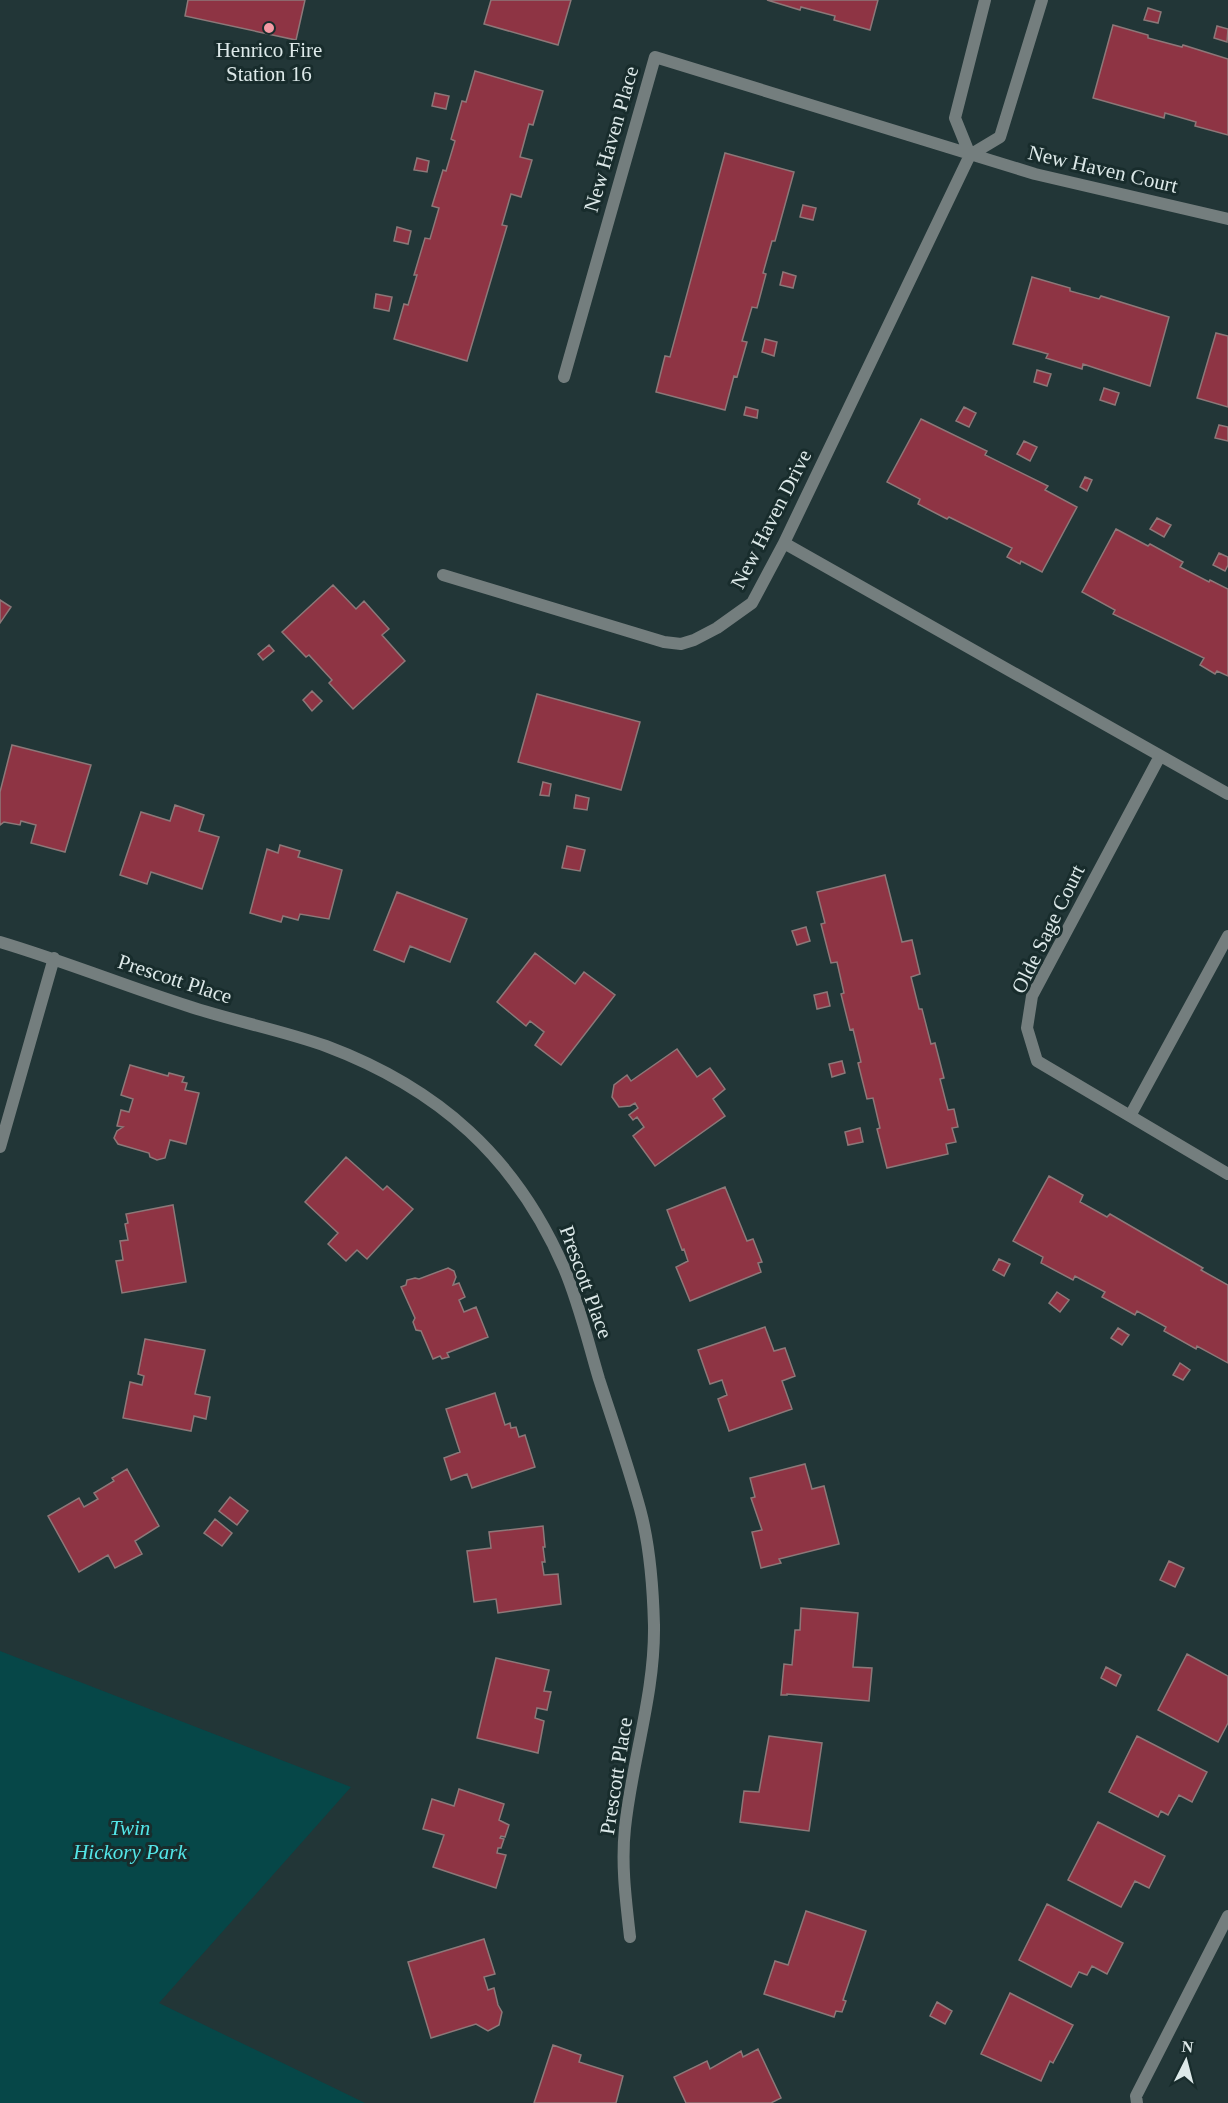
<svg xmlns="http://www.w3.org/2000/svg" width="1228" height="2103" font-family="Georgia,serif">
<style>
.green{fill:#064748}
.building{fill:#8e3444;stroke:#8d7879;stroke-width:1.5}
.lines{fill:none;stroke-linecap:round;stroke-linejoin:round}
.minor{stroke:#747e7e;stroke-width:12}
.poi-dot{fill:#f49aa4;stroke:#182c2c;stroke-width:2}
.labels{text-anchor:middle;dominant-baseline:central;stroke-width:6;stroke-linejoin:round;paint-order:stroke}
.poi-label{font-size:21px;fill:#dde9e9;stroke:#182c2c}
.street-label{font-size:21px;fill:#dde9e9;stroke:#182c2c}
.park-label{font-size:21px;font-style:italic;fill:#53e6e8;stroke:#182c2c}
</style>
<rect width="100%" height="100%" fill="#223637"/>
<path class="green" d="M0,1651l351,136 -192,216 206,100h-365z"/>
<path class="building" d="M188,0h117l-9,40 -111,-24z
M491,0h80l-13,45 -74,-21z
M767,0h111l-8,30 -36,-10 1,-4 -34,-9 -1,3z
M1148,8l13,4 -3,11 -14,-3z
M1113,25l35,10v3l34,9 1,-2 45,14v76l-33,-9 1,-4 -31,-9 -1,5 -71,-20z
M1217,26l11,3 -1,13 -13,-4z
M475,71l68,20 -10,34 -4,-1 -9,33 12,3 -11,37 -10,-3 -9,31 5,1 -40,135 -73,-22 10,-35 4,1 9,-30h-3l11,-37 5,1 9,-31 -7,-2 11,-36 3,1 9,-30 -4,-2 11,-38 4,1z
M435,93l14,3 -3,13 -14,-3z
M725,153l69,19 -19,69h-3l-9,32 3,1 -9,34 -5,-1 -10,34 5,1 -10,35 -3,-1 -9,34 -69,-18 9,-36 5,1z
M417,158l12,3 -2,11 -13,-2z
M803,205l13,3 -3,12 -13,-3z
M397,227l14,4 -3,13 -14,-3z
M783,272l13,4 -3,12 -13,-3z
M1032,277l38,11v3l29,8 2,-3 68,21 -19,69 -67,-22 -1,5 -36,-11 2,-4 -35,-10z
M376,294l16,3 -3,14 -15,-3z
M1216,333l12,3v71l-31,-9z
M765,339l12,3 -3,14 -12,-4z
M1037,370l14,4 -4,12 -13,-4z
M1104,388l15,5 -4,12 -15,-5z
M746,407l12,3 -1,8 -13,-3z
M964,407l12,6 -7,14 -13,-6z
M921,419l66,32 -2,4 63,31 -3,4 32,17 -35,65 -21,-11 -1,3 -13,-7 5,-9 -63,-31 -2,2 -29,-15 2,-5 -33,-17z
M1219,425l9,2v14l-13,-3z
M1024,441l13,6 -7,14 -13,-7z
M1085,477l7,3 -5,11 -7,-4z
M1157,518l14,7 -7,12 -14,-8z
M1116,529l32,17 2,-2 33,18 -3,5 29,15 1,-2 18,9v87l-11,-5 -2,3 -15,-9 4,-7 -91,-44 2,-4 -33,-18z
M1219,553l9,4v8l-3,6 -12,-6z
M333,585l23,24 8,-8 25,28 -7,6 23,26 -52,48 -24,-26 3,-3 -23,-25 -3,2 -24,-25z
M0,600l11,7 -11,16z
M269,645l5,6 -11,9 -5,-6z
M312,691l10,10 -10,10 -9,-11z
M537,694l103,28 -19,68 -103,-28z
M12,745l79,20 -26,87 -34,-9 5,-18 -15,-4 -1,4 -16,-3 -4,3v-33z
M543,782l8,2 -2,12 -9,-1z
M576,795l13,3 -2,12 -13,-2z
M175,805l29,10 -5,16 20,6 -17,52 -51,-17 -4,12 -27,-9 21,-63 29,9z
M280,845l20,6 -2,6 44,13 -13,49 -29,-5 -2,6 -15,-4 -2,6 -31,-9 17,-64 11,4z
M567,846l18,4 -5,21 -18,-3z
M885,875l17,67 10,-2 8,34 -9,3 8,32h3l9,35 4,-1 9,35 -4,1 8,31 6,-1 4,18 -6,1 4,14 -10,2 2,10 -61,14 -10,-39 3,-1 -7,-30 -6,1 -9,-36 3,-1 -8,-33 -3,1 -9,-36 3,-1 -7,-31 -6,1 -10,-39 4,-1 -8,-31z
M397,892l70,27 -17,43 -40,-16 -6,16 -30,-12z
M806,927l4,14 -13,4 -5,-14z
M535,953l40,31 9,-12 31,23 -54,70 -26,-20 9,-13 -14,-11 -4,5 -29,-24z
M827,992l3,14 -13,3 -3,-14z
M677,1049l20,28 13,-9 15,21 -12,10 12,17 -70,50 -22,-30 11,-9 -7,-10 -4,3 -4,-5 9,-7 -3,-5 -5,3 -11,1 -7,-10 2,-12 13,-10 4,6z
M842,1061l3,12 -13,4 -3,-13z
M130,1065l38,11 1,-3 15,4 -2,5 5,1 -2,7 14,3 -13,51 -16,-4 -5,18 -8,2 -7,-3 -1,-4 -31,-9 -4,-6 3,-7 6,-4 -6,-1 4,-16 8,2 4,-13 -12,-4z
M860,1128l3,14 -15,3 -3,-13z
M346,1157l37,33 4,-4 26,23 -46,50 -10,-9 -11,11 -18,-17 10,-11 -33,-31z
M1049,1176l34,19 -3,7 27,15 3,-3 93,54 -2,2 27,15v78l-31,-17 -1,3 -32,-18 2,-4 -29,-16 -2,4 -33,-18 3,-5 -30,-16 -2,4 -32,-17 2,-6 -30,-16z
M725,1187l22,54 6,-2 9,23 -4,1 3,9 -71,29 -14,-34 12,-6 -4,-12 -2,1 -15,-40z
M173,1205l13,77 -64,11 -6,-32 7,-1 -3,-19 8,-1 -3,-16 3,-1 -2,-9z
M999,1259l11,5 -6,12 -11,-6z
M448,1268l6,3 2,6 -3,8 6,-2 6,14 -6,3 5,12 12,-5 12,30 -41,16 2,4 -7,2 -2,-3 -7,3 -12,-28 -5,-1 -3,-8 2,-4 -14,-31 5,-2 1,-5 8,-2 4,1z
M1057,1292l12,8 -9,12 -11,-9z
M765,1327l9,24 11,-3 10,28 -13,5 10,28 -63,22 -11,-32 9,-4 -5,-15 -12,4 -12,-34z
M1118,1328l11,7 -7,10 -11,-7z
M145,1339l60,11 -10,44 15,3 -4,22 -12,-3 -3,15 -68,-13 7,-36 12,3 2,-9 -6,-2z
M1180,1363l10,7 -7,10 -10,-5z
M495,1393l10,32 5,-2 1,5 5,-1 3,10 6,-2 10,32 -63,21 -5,-14 -16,6 -7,-22 16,-6 -14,-43z
M805,1464l7,25 12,-3 15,58 -60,15 2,4 -20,5 -9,-36 10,-2 -11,-32 4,-1 -5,-19z
M127,1469l32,57 -24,15 7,13 -27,14 -7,-13 -29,17 -31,-56 31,-18 5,9 14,-8 -4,-6 20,-12 -2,-3z
M230,1497l18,14 -11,14 -18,-14z
M215,1519l17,14 -10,13 -18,-13z
M543,1526l2,21h-2l2,15h-3l2,13 14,-1 3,30 -63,9 -2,-14 -22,3 -7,-51 24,-3 -2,-16z
M1169,1561l15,7 -9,19 -15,-7z
M801,1608l57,5 -5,54 19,1 -3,33 -82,-7v1h-6l3,-31 8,1 3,-35h5z
M1187,1654l41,22v47l-10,19 -60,-32z
M496,1658l53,12 -5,21 7,1 -4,18 -10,-2 -2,10 9,3 -6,32 -61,-15z
M1106,1667l15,8 -5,11 -15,-8z
M769,1736l53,7 -13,88 -69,-9 4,-31 15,1z
M1137,1736l70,36 -15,30 -13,-7 -11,20 -7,-4 -3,6 -49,-25z
M459,1789l45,15 -5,16 10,5 -4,12 -4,-1 -1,2 4,1 -3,9h-3l-1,5 9,2 -10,33 -63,-21 11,-32 -21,-6 9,-30 22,7z
M1098,1822l67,34 -16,32 -14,-7 -14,26 -53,-27z
M1047,1904l76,39 -16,31 -15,-8 -5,9 -8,-3 -8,15 -52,-27z
M806,1911l60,20 -23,69 3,1 -4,11 -6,-1 -2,6 -70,-23 11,-33 13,4z
M484,1939l11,35 -11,3 4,13 6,-2 4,17 4,7 -3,13 -11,6 -12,-7 -45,14 -23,-76z
M1010,1993l63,32 -20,38 -3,-2 -9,20 -60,-27z
M937,2002l15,9 -7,13 -15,-8z
M553,2045l28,10 -2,7 44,14 -7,27h-82z
M758,2049l23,49 -10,5h-85l-12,-26 33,-16 3,8 31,-18 2,6z"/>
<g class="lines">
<path class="minor" d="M970,155l-15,-37 30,-118
M564,377l91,-320 380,117 193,45
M784,543l444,251
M443,575l221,67 17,2 13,-4 23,-12 35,-25 32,-60 186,-388 30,-18 42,-137
M1160,756l-128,240 -5,32 10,33 191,113
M0,942c64,19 125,44 188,64 45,15 93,24 138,40 112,42 190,111 238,222 15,35 24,74 35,111 14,43 29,86 41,130 10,37 13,78 14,116 1,69 -22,135 -29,203 -4,37 1,73 5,109
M1130,1116l98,-180
M0,1147l54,-189
M1137,2103l-1,-7 92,-180"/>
</g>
<circle class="poi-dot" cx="269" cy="28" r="6"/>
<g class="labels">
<g class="poi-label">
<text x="269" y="50">Henrico Fire<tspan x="269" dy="24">Station 16</tspan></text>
</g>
<g class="street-label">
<text transform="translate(611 139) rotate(-74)">New Haven Place</text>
<text transform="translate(1103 169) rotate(13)">New Haven Court</text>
<text transform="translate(771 519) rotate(-63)">New Haven Drive</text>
<text transform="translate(1048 929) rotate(-64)">Olde Sage Court</text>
<text transform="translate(175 979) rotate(18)">Prescott Place</text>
<text transform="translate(586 1282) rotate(70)">Prescott Place</text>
<text transform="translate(616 1776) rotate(-81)">Prescott Place</text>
</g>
<g class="park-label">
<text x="130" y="1828">Twin<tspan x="130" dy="24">Hickory Park</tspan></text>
</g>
</g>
<g transform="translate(1186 2061) rotate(6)" stroke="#182c2c" stroke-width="4.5" paint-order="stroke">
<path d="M0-4.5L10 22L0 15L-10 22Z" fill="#dde9e9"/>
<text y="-9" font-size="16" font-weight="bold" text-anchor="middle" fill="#dde9e9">N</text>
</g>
</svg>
